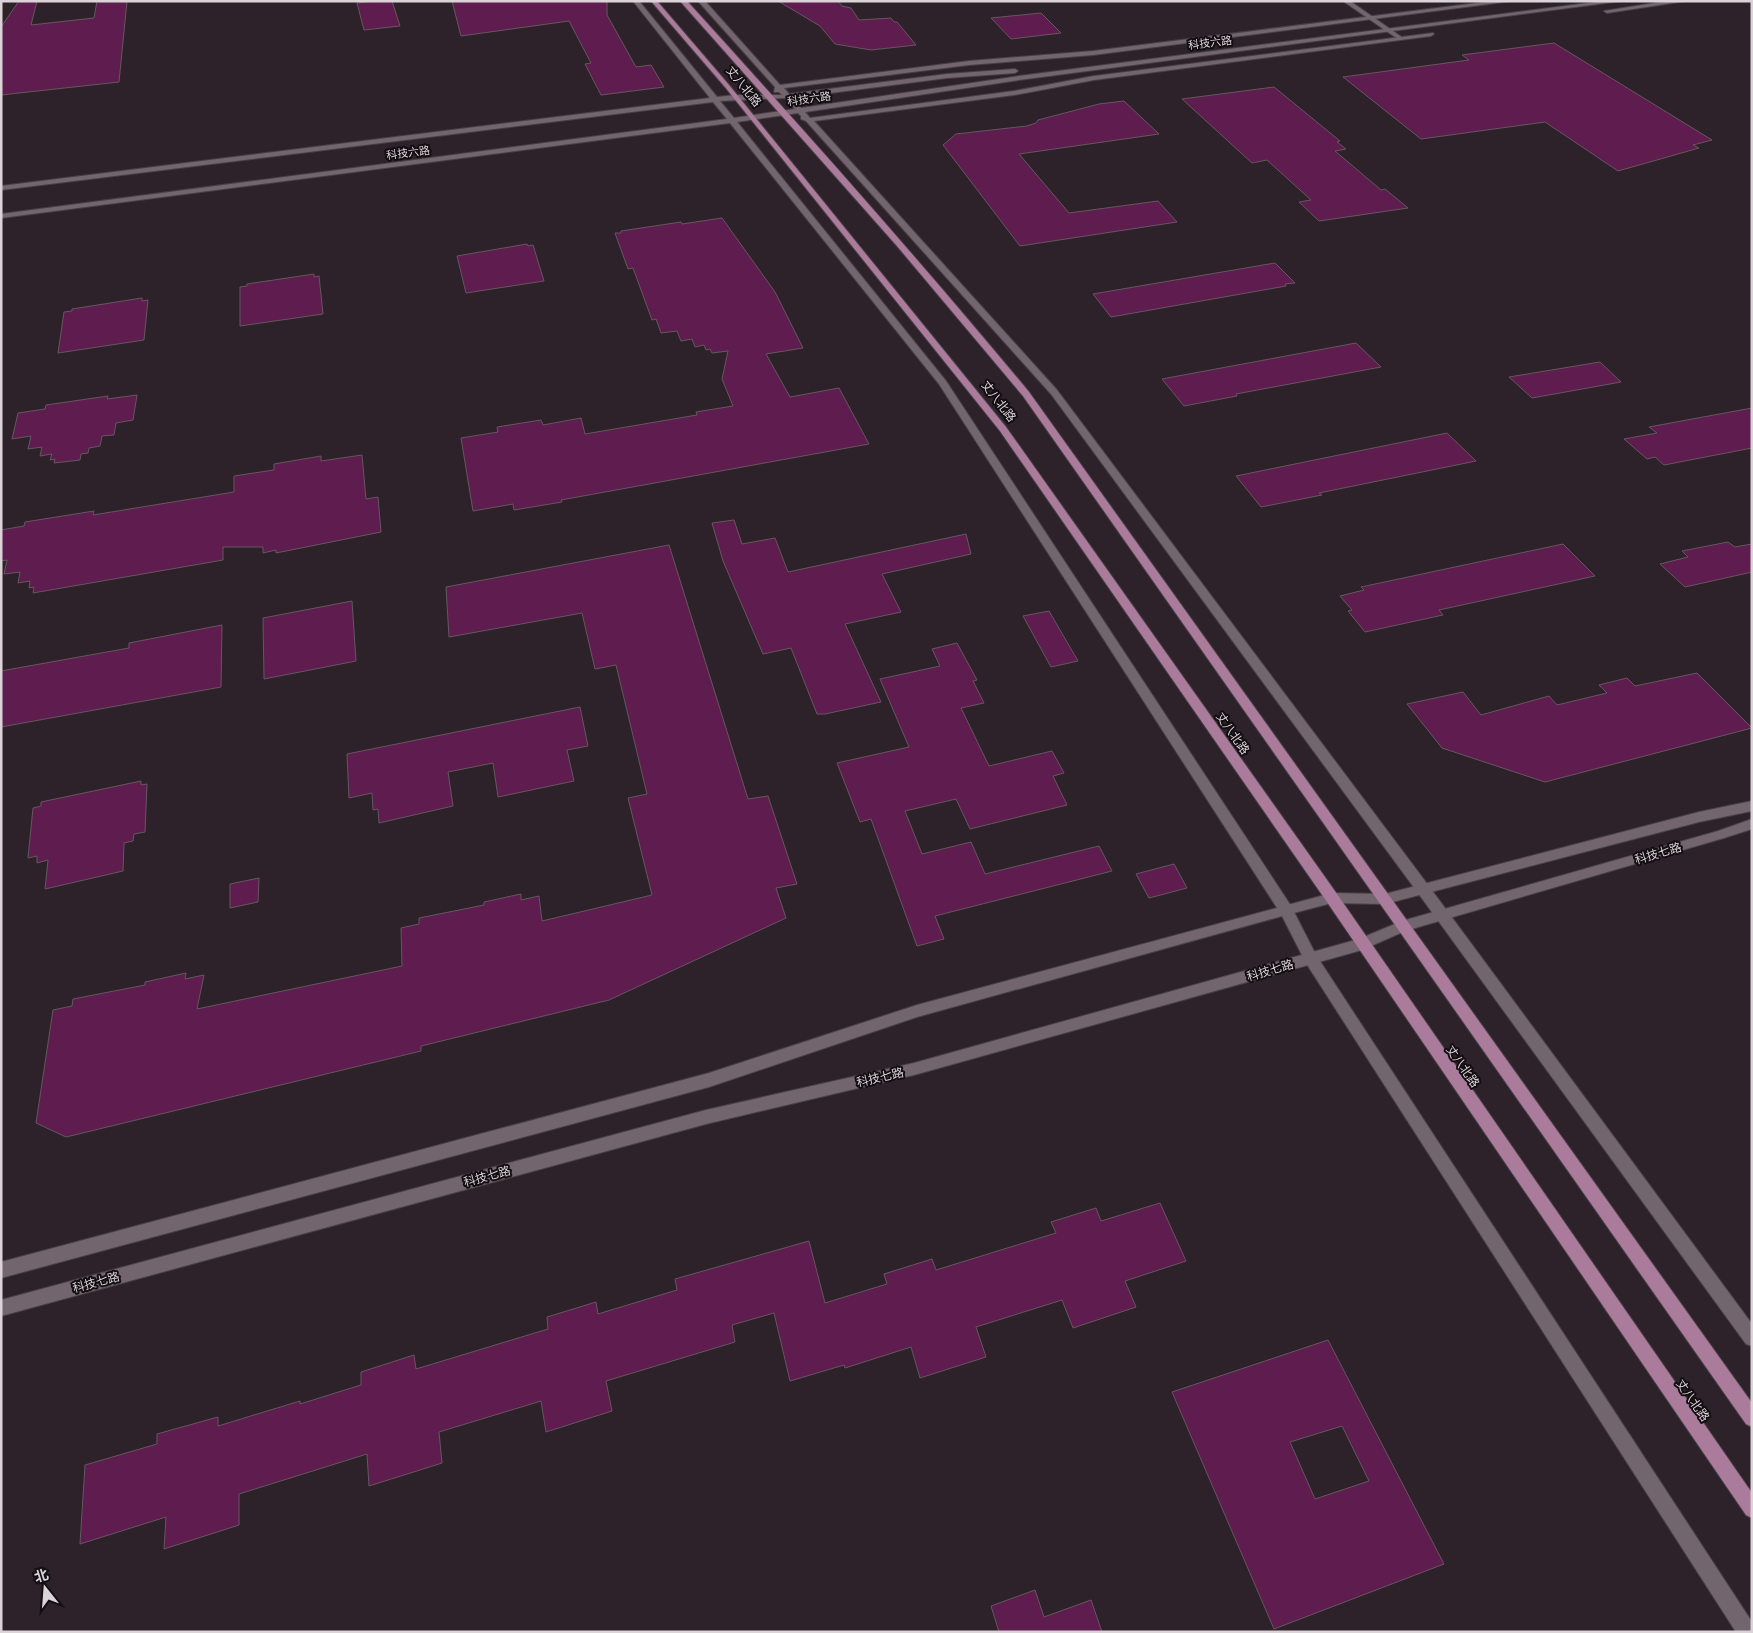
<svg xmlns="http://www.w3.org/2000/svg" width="1753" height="1633" font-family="Manrope,'Noto Sans SC',sans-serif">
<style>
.building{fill:#5f1c4f;stroke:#655760;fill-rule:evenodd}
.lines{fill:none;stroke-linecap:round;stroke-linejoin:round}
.tertiary-casing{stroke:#494046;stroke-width:2}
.secondary-casing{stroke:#494046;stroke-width:2}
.primary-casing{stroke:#494046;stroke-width:2}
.tertiary{fill:#73656e;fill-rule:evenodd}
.secondary{fill:#73656e;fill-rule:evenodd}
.primary{fill:#ab7b9c;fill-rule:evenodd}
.labels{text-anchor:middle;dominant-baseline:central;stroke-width:4;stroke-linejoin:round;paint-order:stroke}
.far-street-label{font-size:11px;fill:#dbd3d8;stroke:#130e11}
.street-label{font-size:12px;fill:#dbd3d8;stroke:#130e11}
</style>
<rect width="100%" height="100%" fill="#2e222a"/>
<path class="building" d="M19,1h18l-6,24 63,-7 3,-17h30l-8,81 -118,13v-68z
M375,1h17l8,25 -36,4 -7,-27z
M452,1h155v14l29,52 15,-2 13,22 -63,8 -16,-31 6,-1 -22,-42 -108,15z
M778,1h60l4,5 9,2 8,12 32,-2 3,4h3l19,23 -45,5 -36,-6 -15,-18z
M1041,13l20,20 -50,6 -20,-21z
M1554,43l158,97 -19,5 6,3 -81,23 -73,-49 -124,17 -78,-62 126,-17 -7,-5z
M1274,87l66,54 -3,1 9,7 -11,2 46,39 4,-1 23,19 -89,13 -20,-19 12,-2 -44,-40 -15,3 -70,-64z
M1124,101l35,33 -140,20 50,59 89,-12 19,21 -157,24 -77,-101 13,-11 71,-8 9,-3 2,-3 61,-16z
M722,218l53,74 28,56 -37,6 24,43 49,-9 30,56 -308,56 1,2 -48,8 -1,-6 -40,7 -12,-73 37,-6 -1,-5 44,-7 2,5 38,-7 4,16 112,-19 -1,-3 37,-6 -11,-27 6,-28 -16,2 -2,-4 -4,1 -2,-5 -9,2 -3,-8 -11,2 -4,-10 -16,2 -5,-14 -4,1 -19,-52 -5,1 -13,-36h6v-2l60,-9 1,2z
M527,244l1,2 5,-1 11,36 -78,12 -9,-37z
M1275,263l20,20 -10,1 1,2 -175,31 -18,-23z
M314,274v3l5,-1 4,38 -83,12v-39l7,-1v-2z
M142,298v3l6,-1 -4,40 -86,13 6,-41 8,-1v-2z
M1356,343l25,24 -145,27 1,2 -53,10 -22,-27z
M1600,362l21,20 -89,16 -23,-21z
M137,395l-4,25 -17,3 -2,12 -12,1 -2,10 -11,2 -1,5 -7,1 -1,6 -26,3 1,-4 -5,1 2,-6 -12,2 2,-9 -14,2 3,-13 -19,3 6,-26 27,-4 1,-4 62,-9 -1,3z
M1752,408v40l-88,17 -9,-8 -8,2 -23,-20 33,-6 -8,-6z
M1447,433l29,28 -157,32 3,2 -61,12 -25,-31z
M362,455l4,44 12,-2 3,35 -105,21v-3l-13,3v-6h-40v13l-190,33 1,-6 -5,1 1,-7 -12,2 2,-11 -16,2 3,-14 -6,1v-31l23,-4 1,-4 69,-11 -1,4 141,-23v-16l40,-6v-6l47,-8v5z
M734,520l8,24 33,-6 13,34 178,-38 5,20 -89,20 19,38 -56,12 36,78 -56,12h-8l-26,-66 -28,6 -40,-93 -11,-38z
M1728,542l7,5 17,-3v28l-67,15 -25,-23 28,-7 -6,-6z
M1563,544l32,32 -156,34 4,5 -78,17 -17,-21 4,-1 -12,-14 24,-6 -3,-3z
M669,545l79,254 20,-3 29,88 -21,4 10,30 -177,82 -188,46v5l-355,86 -30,-14 17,-113 19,-4 1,-7 72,-14v-3l41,-9 -1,6 19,-4 -7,34 205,-43 -1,-38 18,-4v-6l65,-13v-3l37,-8v6l18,-4 3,25 110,-26 -24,-97 19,-4 -31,-129 -21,4 -13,-56 -133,24 -3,-50z
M352,601l4,60 -92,18 -1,-61z
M1049,611l29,50 -27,6 -28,-51z
M222,625l-1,62 -220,40v-56l128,-23v-5z
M957,643l20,37 -4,1 11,22 -23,5 28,58 63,-15 12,22 -11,3 14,29 -97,24 -14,-30 -51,12 17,43 49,-12 14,32 114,-28 13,25 -177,45 9,23 -27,7 -46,-127 -11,3 -23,-59 72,-16 -29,-68 60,-13 -8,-17z
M1697,673l55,55 -207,54 -103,-34 -35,-44 56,-12 18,23 68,-19 8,9 50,-12 -8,-8 28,-7 8,8z
M580,707l8,39 -21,4 7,31 -76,16 -5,-34 -45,9 5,34 -74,17 -1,-14 -5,1 -1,-17 -23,5 -2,-44z
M141,781v4l6,-1 -2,48 -11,2 -1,7 -9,2 -1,28 -78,18 3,-29 -11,3v-7l-9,2 5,-50 8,-2v-4z
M1174,864l13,24 -38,10 -13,-24z
M259,878l-1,24 -28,6v-24z
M1160,1203l26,58 -61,20 11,26 -63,21 -11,-28 -86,27 10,30 -66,21 -9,-31 -66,21 -1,-3 -54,16 -16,-68 -42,12 3,17 -129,39 6,30 -66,21 -5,-31 -102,31 3,31 -73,23 -2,-32 -128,40v31l-75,24 2,-32 -86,27 5,-79 72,-21v-10l61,-17v9l82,-25v3l61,-19v-13l53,-17 2,14 132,-40 -1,-12 49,-15 2,12 79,-24 -2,-11 134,-38 16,62 62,-19 -3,-10 48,-15 4,11 120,-37 -5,-11 45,-14 5,13z
M1328,1340l116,224 -170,65 -102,-237zM1342,1426l27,55 -54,18 -25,-57z
M1035,1590l9,27 47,-17 11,32h-103l-8,-26z"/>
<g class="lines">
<defs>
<path id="tertiary" d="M1343,1h7l53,37 -5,1z
M1752,801v10l-53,11 -314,82 -53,-1 -46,12 -369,102 -208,70 -708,191v-16l708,-189 208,-68 415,-112 53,1 314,-82z
M1752,819v10l-28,9 -319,93 -43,19 -448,125 -208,49 -705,192v-16l705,-190 208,-47 445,-124 43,-18 316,-90z"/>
<path id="secondary" d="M633,1h6l78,96 18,-2h47l-3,-3h-5l1,-5 -77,-86h7l75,84 189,-24 124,-10 400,-50h19l-419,54 -124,10 -185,23 5,6 158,-20 68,-5 3,2 -3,2 -68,5 -155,20 9,10 218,-32 584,-75h19l-603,79 -214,32 5,6 204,-27 80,-15 339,-43 1,1 -3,2 -337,44 -80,15 -200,26 243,269 371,495 324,439v22l-6,-2 -328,-451 -367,-499 -245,-273 -5,-2v-3l-3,-3 -61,9 209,259 345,525 25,49 436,667v10h-16l-430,-669 -25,-49 -342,-530 -209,-261 -729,95v-4l726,-95 -14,-17 -712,88v-4l709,-88zM785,98l10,11 -61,9 -14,-17z
M1667,1h19l-79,12 -3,-2z"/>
<path id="primary" d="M651,1h6l72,84 277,342 331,467 415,599v25l-6,-3 -419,-613 -327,-471 -275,-344z
M680,1h7c116,128 232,258 342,391l723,1011v24l-6,-3 -723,-1028 -126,-150z"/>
</defs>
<use href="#tertiary" class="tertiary-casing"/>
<use href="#secondary" class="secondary-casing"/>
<use href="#primary" class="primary-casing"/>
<use href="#tertiary" class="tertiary"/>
<use href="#secondary" class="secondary"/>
<use href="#primary" class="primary"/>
</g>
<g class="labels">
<g class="far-street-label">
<text transform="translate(1210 42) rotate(-7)">科技六路</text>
<text transform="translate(809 98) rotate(-8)">科技六路</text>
<text transform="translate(408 152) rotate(-7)">科技六路</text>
</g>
<g class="street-label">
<text transform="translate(744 86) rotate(51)">丈八北路</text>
<text transform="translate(999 401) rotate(52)">丈八北路</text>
<text transform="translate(1233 733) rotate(55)">丈八北路</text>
<text transform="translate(1658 853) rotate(-16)">科技七路</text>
<text transform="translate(1270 970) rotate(-16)">科技七路</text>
<text transform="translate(1463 1066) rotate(55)">丈八北路</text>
<text transform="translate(880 1077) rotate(-13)">科技七路</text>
<text transform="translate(487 1176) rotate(-15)">科技七路</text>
<text transform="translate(96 1282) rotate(-15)">科技七路</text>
<text transform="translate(1693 1400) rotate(55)">丈八北路</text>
</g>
</g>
<rect width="1753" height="1633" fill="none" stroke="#dbd3d8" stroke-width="5"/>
<g transform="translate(45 1588) rotate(343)" stroke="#130e11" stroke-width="4" paint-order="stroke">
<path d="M0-4L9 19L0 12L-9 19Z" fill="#dbd3d8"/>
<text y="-8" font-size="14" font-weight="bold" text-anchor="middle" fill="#dbd3d8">北</text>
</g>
</svg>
